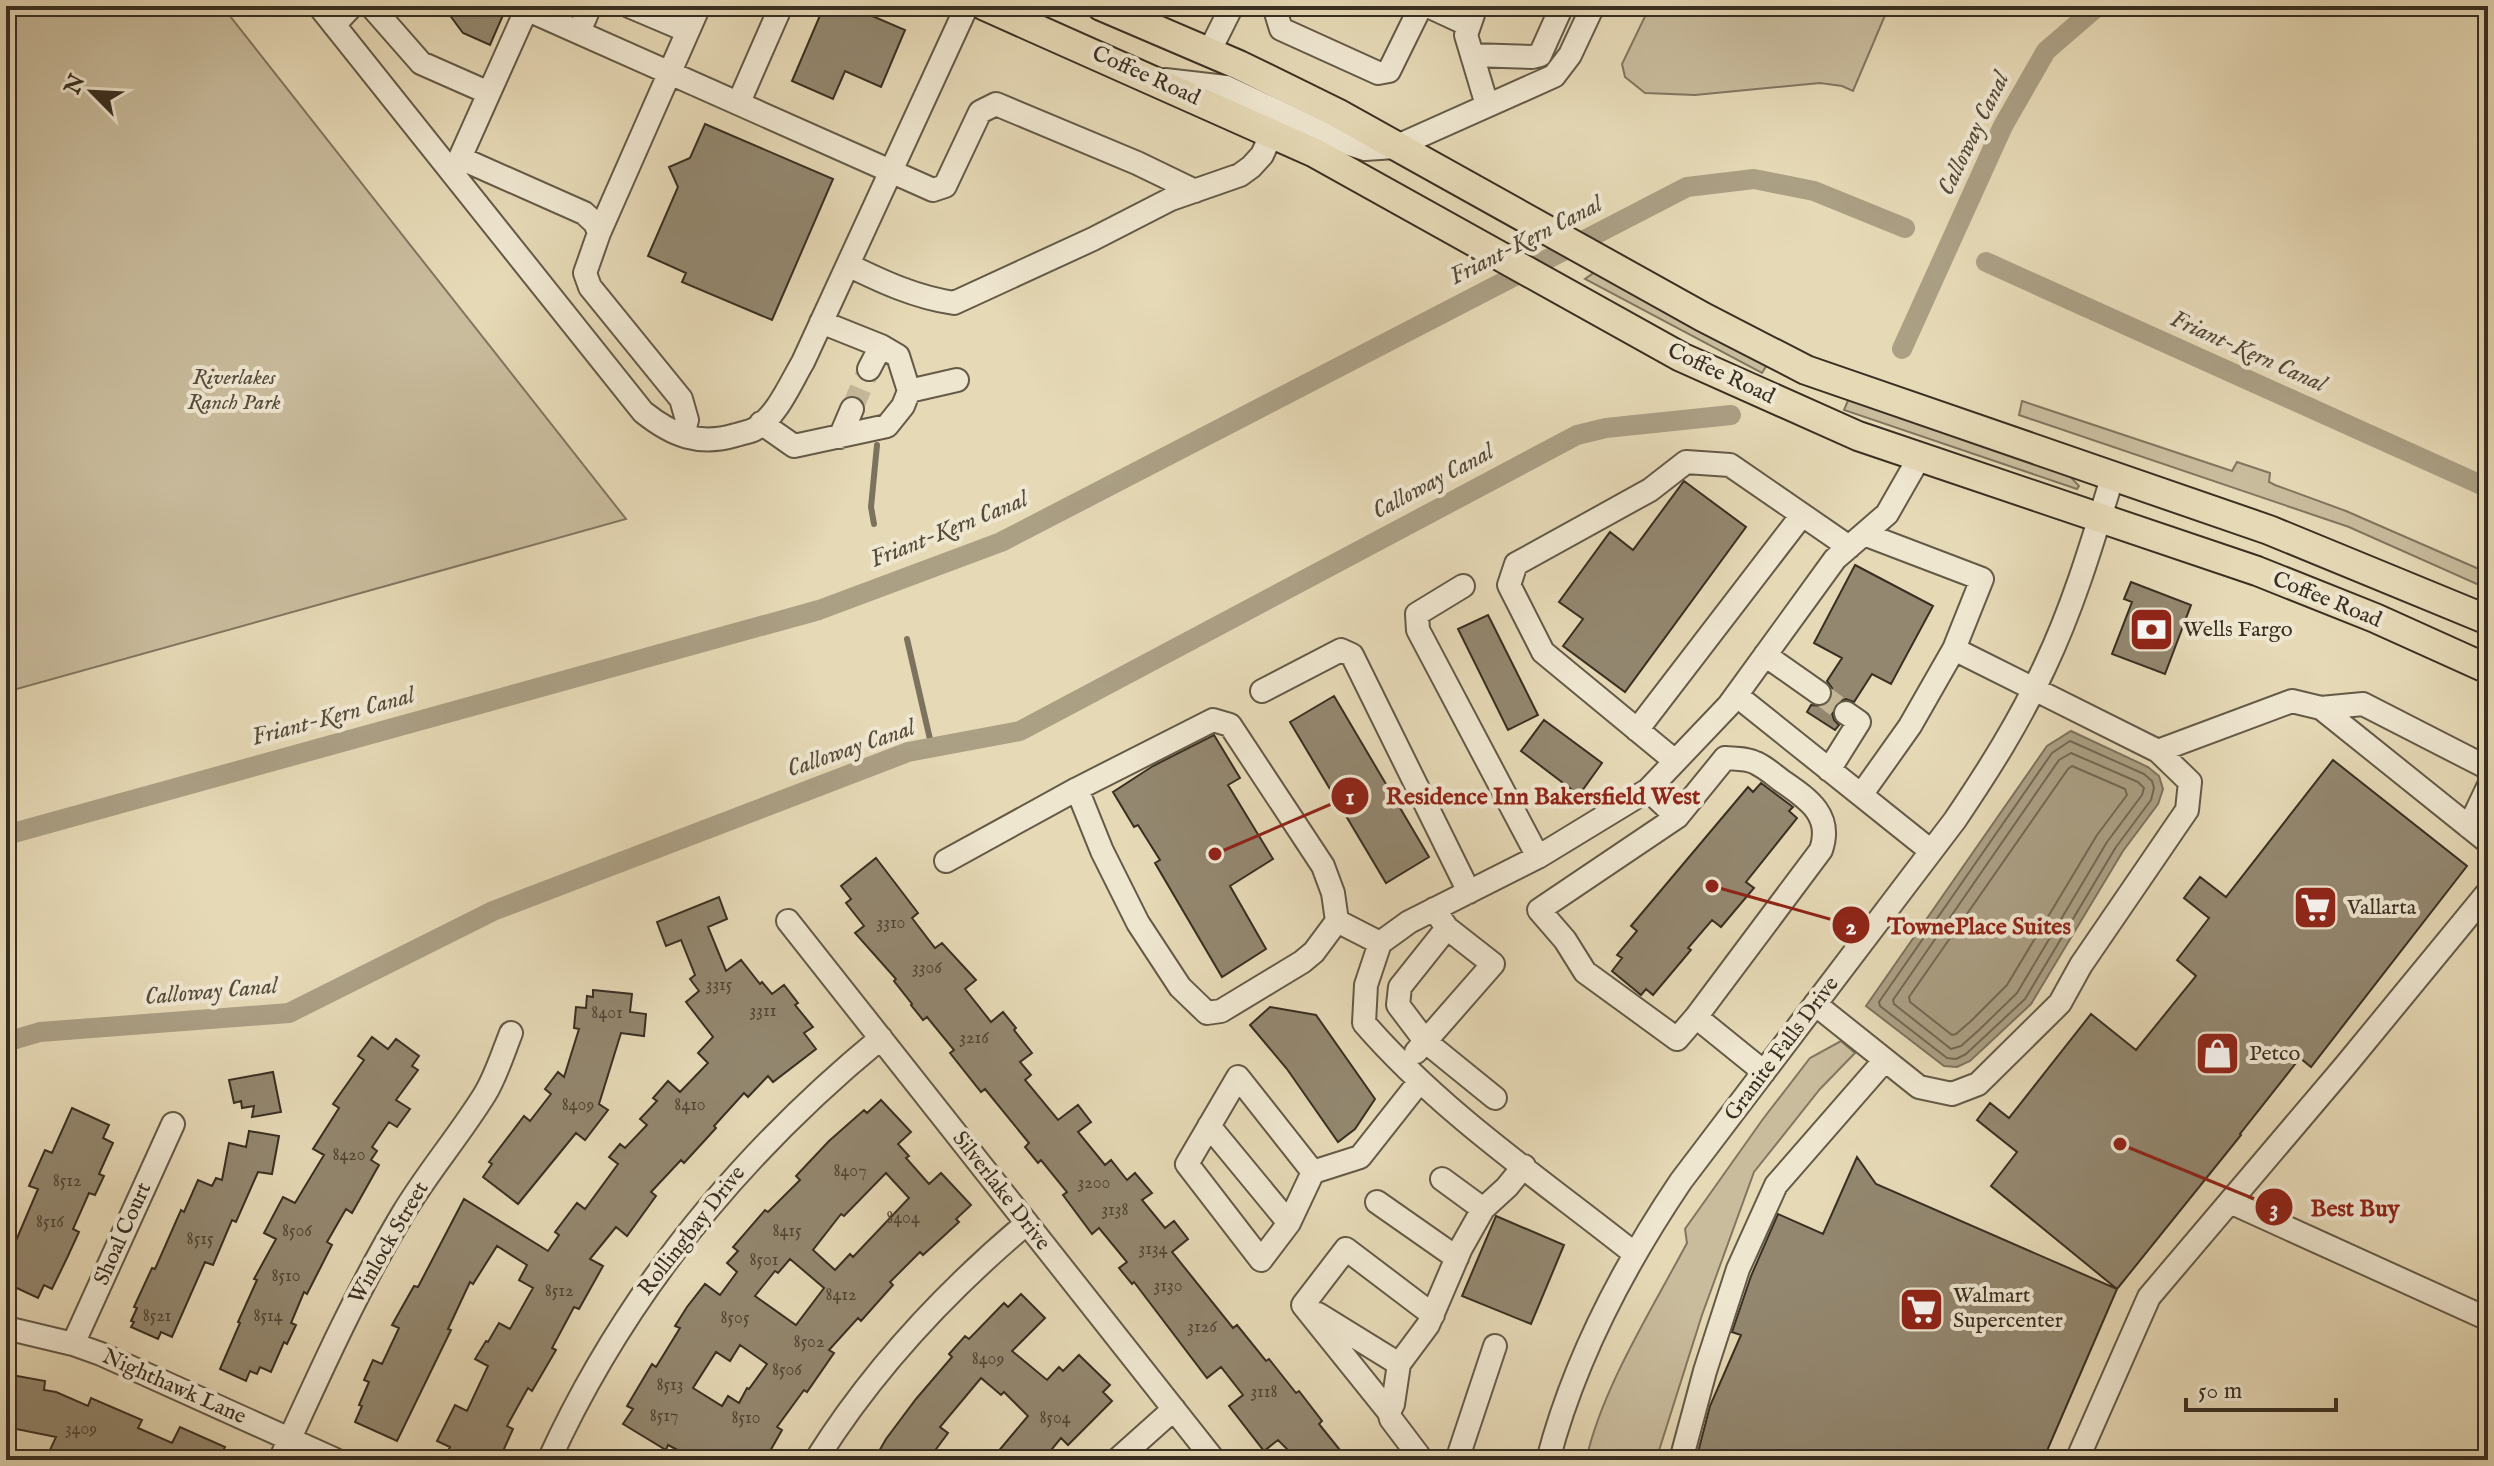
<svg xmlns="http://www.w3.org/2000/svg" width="2494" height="1466" font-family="'IM FELL English',serif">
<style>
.green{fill:#c9bc9d;stroke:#817660;stroke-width:2}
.water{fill:#ab9f84;stroke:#7d725d;stroke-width:2}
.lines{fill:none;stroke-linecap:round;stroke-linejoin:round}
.shore{stroke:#726753;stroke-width:2}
.stream{stroke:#7d725d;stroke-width:6}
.canal{stroke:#ab9f84;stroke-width:20}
.building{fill:#93876f;stroke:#392f22;stroke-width:2;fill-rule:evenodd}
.minor-tunnel{stroke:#c3b798;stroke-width:22;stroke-dasharray:22 11;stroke-linecap:butt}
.minor-casing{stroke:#645a47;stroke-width:26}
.major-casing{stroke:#392f22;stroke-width:32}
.minor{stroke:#efe6d0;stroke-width:22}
.major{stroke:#e6d9b6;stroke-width:28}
.labels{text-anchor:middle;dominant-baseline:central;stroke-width:8;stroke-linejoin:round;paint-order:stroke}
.number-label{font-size:18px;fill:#504535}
.street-label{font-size:22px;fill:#392f22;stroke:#efe6d0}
.park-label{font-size:22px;font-style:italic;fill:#564b3b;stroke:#efe6d0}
.poi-label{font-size:22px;fill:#392f22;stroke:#efe6d0;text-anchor:start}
.water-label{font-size:24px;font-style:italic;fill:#564b3a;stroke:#efe6d0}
.leader{fill:none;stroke:#8f2418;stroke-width:3}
.callout-dot{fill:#8f2418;stroke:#efe6d0;stroke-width:3}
.mark-label{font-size:24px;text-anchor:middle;font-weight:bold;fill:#fff}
.callout-label{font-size:24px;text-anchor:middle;font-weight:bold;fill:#8f2418;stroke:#efe6d0;stroke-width:8;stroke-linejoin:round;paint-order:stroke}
</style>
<rect width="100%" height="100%" fill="#e6d9b6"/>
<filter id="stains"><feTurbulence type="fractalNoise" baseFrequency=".0025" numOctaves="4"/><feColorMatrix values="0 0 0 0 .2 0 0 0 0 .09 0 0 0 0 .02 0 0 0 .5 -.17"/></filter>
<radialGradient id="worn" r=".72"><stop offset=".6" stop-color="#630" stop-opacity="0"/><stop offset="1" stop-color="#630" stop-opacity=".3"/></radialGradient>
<path class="green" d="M6,6h216l404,513 -620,173z
M1650,6h239l-36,85 -11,-5 -22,-3 -125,12 -50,-2 -20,-16 -3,-13z
M1595,272l173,91 -6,10 -177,-94z
M1849,398l218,75 12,13 -2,3 -233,-79z
M2022,401l210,70 5,-9 33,11 -1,9 6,3 71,26 142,62v16l-139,-62 -330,-112z
M1841,1041l14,12 -35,36 -66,83 -52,143 -46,145h-70c16,-72 66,-151 101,-217l-2,-14 78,-110 47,-61z"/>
<path class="water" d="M2071,731l77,36 11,9 4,13 -5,15 -35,47 -92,153 -61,57 -13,6 -13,-1 -78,-60 181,-260z"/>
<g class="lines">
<path class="shore" d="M2070,741l74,33 8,7 2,7 -3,12 -35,47 -91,152 -59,55 -10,5 -9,-1 -67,-52 -1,-4 173,-249z
M2071,753l67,29 6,6 -2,7 -35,47 -90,151 -38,37 -18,16 -10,3 -57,-45 -1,-4 166,-240z
M2072,766l53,23 2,6 -30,40 -90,150 -36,36 -15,13 -4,1 -42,-33 -1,-5 159,-228z"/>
<path class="stream" d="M874,524l-3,-17 6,-62
M907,639l25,109"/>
<path class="canal" d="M1986,262l502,226
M1902,349l101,-223 43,-75 52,-45
M6,835l813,-225 182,-68 686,-355 67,-8 60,12 91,37
M6,1042l34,-10 249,-19 204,-102 415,-159 112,-21 557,-296 29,-7 125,-13"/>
</g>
<path class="building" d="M443,6h64l-17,39 -27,-12z
M824,6h25l56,24 -24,57 -36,-16 -12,28 -41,-18z
M705,124l128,55 -61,141 -90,-38 4,-9 -38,-17 30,-69 -9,-20 21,-9z
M1684,481l62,46 -121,165 -62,-46 20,-27 -24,-17 51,-70 23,18z
M1855,565l78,41 -42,78 -19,-10 -18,28 -8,-3 -11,5 -3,9 2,7 5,5 -4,5 -28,-18 4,-7 13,1 7,-6 1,-12 -5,-7 15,-23 -28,-15z
M2131,582l60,23 -26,69 -53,-20 20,-52 -8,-3z
M1488,615l50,100 -30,15 -50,-101z
M1334,696l95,161 -43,26 -96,-161z
M1544,720l58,43 -23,32 -58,-44z
M1214,735l26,43 -12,7 45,74 -43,27 36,63 -44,28 -67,-114 5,-3 -22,-35 -4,2 -21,-35 40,-26z
M2333,760l134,106 -156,201 -11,-9 -60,76 1,1 -124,154 -126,-103 26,-34 -40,-32 13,-17 19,15 82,-104 45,36 60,-74 -19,-16 32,-42 -25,-20 16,-21 26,20z
M1761,783l32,24 -4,4 8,7 -51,64 8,6 -33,39 -9,-7 -24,28 3,2 -38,45 -7,-6 -5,6 -29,-24 10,-13 -5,-3 20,-24 -6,-5 117,-139 5,5z
M876,858l42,55 -6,5 23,30 7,-5 34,37 -11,9 26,33 12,-10 13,16 -2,2 18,23 -12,9 11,13 -6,5 33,40 20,-15 13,17 -13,10 27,33 6,-5 16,20 8,-7 17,20 -10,7 23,28 9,-7 14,18 -16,13 61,76 4,-3 29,36 3,-2 27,34 3,-2 23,30 -3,3 29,36h-50l-20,-20 -14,11 -35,-45 14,-11 -22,-28 -14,11 -73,-96 -2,2 -13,-16 8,-6 -28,-34 -7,6 -29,-39 4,-3 -26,-32 -3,3 -13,-16 4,-4 -44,-54 -4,3 -31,-39 4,-3 -27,-33 -4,3 -12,-15 1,-1 -18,-23 2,-2 -41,-46 9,-7 -18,-23 5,-4 -10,-13z
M719,897l8,22 -19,8 18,44 15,-11 19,24 2,-2 10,12 12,-9 14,18 -3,2 18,22 -9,6 12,16 -43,33 -5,-6 -20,21 -4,-4 -30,33 2,2 -10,11 -22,24 -3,-3 -30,32 5,4 -29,40 -11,-9 -26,32 13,7 -24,43 -5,-2 -22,41 4,2 -24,41 -4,-3 -21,38 6,3 -14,31h-55l6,-13 -13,-6 18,-36 12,6 21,-45 -13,-7 11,-18 2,1 11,-19 11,6 23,-41 -14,-8 8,-15 -30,-19 -24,38 -3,-2 -22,47 3,1 -54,111 -42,-19 7,-16 -3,-1 10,-23 -5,-2 9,-20 9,4 17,-36 -7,-3 22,-39 4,1 46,-88 84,52 11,-16 -4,-3 22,-29 8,6 33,-45 -9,-7 11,-13 5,4 22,-23 -7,-6 17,-18 -4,-3 15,-17 12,11 28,-29 -10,-10 15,-16 -27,-35 13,-11 -9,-12 5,-4 -14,-35 -15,6 -9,-24z
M593,990l39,4 -2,18 16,2 -2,22 -23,-3 -22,71 9,6 -23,30 -9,-7 -58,71 -35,-27 9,-13 -3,-2 35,-46 6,5 21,-27 -6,-5 13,-17 6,5 15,-48 -5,-1 2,-21 10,1 1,-12 6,1z
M1270,1007l46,8 59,84 -20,30 -17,13 -51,-73 -37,-44z
M372,1037l16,12 8,-10 23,17 -7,10 6,4 -22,30 14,9 -13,18 -8,-5 -17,25 5,4 -6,9 8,5 -27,48 -6,-4 -19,33 5,3 -25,49 -3,-2 -13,31 5,2 -9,19 -3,-2 -13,30 -11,-5 -3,7 -7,-3 -4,10 -26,-12 20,-46 -2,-1 19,-42 -3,-1 22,-40 -12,-6 19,-36 12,6 29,-48 -11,-6 26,-41 -6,-4 31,-44 -6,-4z
M273,1072l8,40 -29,5 2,-11 -12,2 -1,-7 -7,2 -5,-23z
M881,1100l30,32 -13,12 11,12 -3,2 23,26 12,-11 30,32 -15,14 3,3 -36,33 -3,-3 -30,30 3,3 -32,36 -3,-3 -29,32 5,3 -27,39 -3,-2 -27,37 5,3 -17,30h-68l-29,-15 -2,5 -43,-26 10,-15 -6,-3 25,-42 4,3 24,-39 -5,-2 12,-19 18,-23 15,11 17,-23 -10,-9 11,-12 -5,-4 32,-37 3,2 32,-32 -4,-4 33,-35 35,-31 3,3zM886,1173l23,25 -56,59 -3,-3 -15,16 -22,-20 28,-36 3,2zM790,1259l34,29 -28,37 -41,-29 20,-25 3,2zM740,1345l27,19 -18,25 -2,-1 -8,15 -11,-7 -6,10 -29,-18 23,-36 14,9z
M72,1108l37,17 -6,13 10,5 -14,31 5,2 -9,19 -6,-2 -16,36 6,3 -12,26 -15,31 -8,-4 -6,13 -32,-15v-19l32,-75 -9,-3 16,-36 7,3z
M249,1131l30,5 -7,38 -14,-2 -22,50 -4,-2 -19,45 -8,-3 -33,75 -11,-5 -3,7 -27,-12 3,-5 -3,-1 6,-13 -3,-1 18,-39 3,1 26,-59 3,2 14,-32 14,6 4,-8 6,2 7,-37 17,4z
M1857,1157l19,27 241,105 -74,171h-347l14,-54 31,-71 -9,-3 19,-56 27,-62 45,20z
M1496,1216l68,29 -33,79 -69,-28z
M1021,1294l24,24 -33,33 35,29 12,-13 4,4 16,-16 31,30 -7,7 9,9 -44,44 -7,-7 -18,22h-52l37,-44 -24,-24 -3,3 -20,-17 -41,49 8,6 -20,27h-54l12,-21 30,-40 36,-42 -3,-3 16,-18 4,3 35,-36 4,4z
M6,1374l39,7 -1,9 12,2 32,14 3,-8 51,22 -4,8 34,15 8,-16 45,20 -6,13h-116l-12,-5 -3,5h-16l-22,-10 6,-13 -50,-10z"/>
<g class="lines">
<path class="minor-tunnel" d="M852,409l17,-40
M1819,693l27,20"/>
<defs>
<path id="minor" d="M319,6l324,406c30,24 56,34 93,23 6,-2 14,-3 19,-6 22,-13 35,-45 48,-67l164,-356
M371,6l50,57 68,30
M629,6l59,25
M1282,6l-5,10 4,13 97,44 11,-2 32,-65
M1428,6l41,19
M1476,6l-10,29 21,70
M526,9l407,181 12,-4 35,-74 16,-8 141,59 58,28
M334,25l18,-19
M579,32l11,-26
M1209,52l23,-46
M1472,55l60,2 8,-2 22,-49
M1165,80l61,7 117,55 22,7 30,-2 159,-71 16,-21 23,-49
M739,102l42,-96
M460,158l124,55 11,10 4,10 -14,40 5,14 91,112 6,21 -4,15
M455,169l73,-163
M599,233l100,-227
M848,265c35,17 67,32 106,38l139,-64 78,-40 69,-24 11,-8 11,-12 10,-22
M869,369l12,-23
M909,391l48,-11
M761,423l33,23 93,-20 16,-20 6,-15 -11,-35 -17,-10 -60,-24
M840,437l12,-28
M1463,586l-46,28 1,16 120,227
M1765,655l54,38
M1262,691l79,-41 11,5 117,237
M1736,695l195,156
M2321,708l42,-4 125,64
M1637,730l165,-215
M2158,751l134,-50 29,7 167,134
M1675,761l-132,-109 -34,-67 7,-21 134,-74 36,-28 44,3 119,82
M1829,770l30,-48 -13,-9
M1077,789l25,62 36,72 42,64 27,26 14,-2 81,-49 12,-10 23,-31
M1648,790l29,27
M1861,795l49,-69 44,-77 28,-70 -118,-45
M2469,827l19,-40
M946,861l131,-72 136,-69 17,5 93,141 10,27 4,28 43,22
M1434,909l13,19 -47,59 -2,18 28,37 69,56
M788,921l426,539
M1815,1004l104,83 33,7 26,-10 82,-81 21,-38 106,-155 3,-28 -32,-31 -204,-102
M1696,1017l-19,22 -92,-67 -20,-32 -26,-30 138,-93 48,-59c10,1 22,0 31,5 9,4 18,12 26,18 26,18 51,34 39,69l-125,167 68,55
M1416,1052l77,-88 -46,-36
M1209,1126l80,97
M1313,1172l-24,51 -28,37 -74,-96 51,-87 75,95 47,-15 60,-76
M1442,1179l41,30
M1377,1202l80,56
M2230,1202l258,117
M1635,1254c-93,-74 -193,-141 -271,-231l2,-38 14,-42 29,-21 129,-65 110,-67 81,-85 106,-146 52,-45 32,-56
M1318,1314l81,50
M6,1328l67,16 28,10 235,106
M73,1344l100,-220
M1389,1412l-86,-107 43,-56 87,66
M280,1460c38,-83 75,-166 122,-245 25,-42 57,-79 83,-121 11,-18 18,-41 26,-61
M549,1460c76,-166 191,-306 332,-422
M816,1460c57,-91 129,-168 211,-237
M1117,1460l57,-51
M1422,1460l-31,-41 -2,-7 4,-8 6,-40 29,-39 33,-77 22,-39 24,-22 17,-21
M1457,1460l38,-114
M1548,1460c26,-100 75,-193 133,-279l274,-361c33,-49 65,-99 90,-154 29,-61 48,-126 68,-191
M1681,1460l24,-89 33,-102 38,-84 109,-125
M2077,1460l72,-163 196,-231 143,-174"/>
<path id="major" d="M985,6l330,147 366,204 177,79 399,135 118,47 113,51
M1101,6l138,59 98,48 366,204 103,53 463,160 219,90"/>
</defs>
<use href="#minor" class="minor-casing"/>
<use href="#major" class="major-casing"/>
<use href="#minor" class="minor"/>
<use href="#major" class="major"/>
</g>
<defs>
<symbol id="bank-square" viewBox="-11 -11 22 22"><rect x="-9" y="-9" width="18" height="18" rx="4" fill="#8f2418" stroke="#efe6d0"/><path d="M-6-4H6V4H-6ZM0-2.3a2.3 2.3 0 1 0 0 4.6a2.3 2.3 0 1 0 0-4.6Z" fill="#fff"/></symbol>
<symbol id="supermarket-square" viewBox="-11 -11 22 22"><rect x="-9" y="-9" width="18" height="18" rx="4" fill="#8f2418" stroke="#efe6d0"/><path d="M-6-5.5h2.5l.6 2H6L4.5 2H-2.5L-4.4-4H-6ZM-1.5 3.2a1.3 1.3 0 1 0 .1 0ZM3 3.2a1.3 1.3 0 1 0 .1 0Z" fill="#fff"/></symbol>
<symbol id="shop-square" viewBox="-11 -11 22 22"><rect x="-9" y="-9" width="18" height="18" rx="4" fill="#8f2418" stroke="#efe6d0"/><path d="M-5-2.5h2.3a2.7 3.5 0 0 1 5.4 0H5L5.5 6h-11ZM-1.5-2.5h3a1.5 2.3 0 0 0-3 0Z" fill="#fff"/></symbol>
</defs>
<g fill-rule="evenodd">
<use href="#bank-square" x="2126" y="604" width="51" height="51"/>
<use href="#supermarket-square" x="2290" y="882" width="51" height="51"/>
<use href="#shop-square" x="2192" y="1028" width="51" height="51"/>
<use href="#supermarket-square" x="1896" y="1284" width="51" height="51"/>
</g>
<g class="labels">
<g class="number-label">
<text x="891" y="923">3310</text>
<text x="927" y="968">3306</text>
<text x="719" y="985">3315</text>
<text x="763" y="1011">3311</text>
<text x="607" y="1013">8401</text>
<text x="974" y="1038">3216</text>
<text x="578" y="1105">8409</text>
<text x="690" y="1105">8410</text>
<text x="349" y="1155">8420</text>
<text x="850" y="1171">8407</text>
<text x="67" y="1181">8512</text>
<text x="1094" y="1183">3200</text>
<text x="1115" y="1210">3138</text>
<text x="903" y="1218">8404</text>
<text x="50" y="1222">8516</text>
<text x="297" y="1231">8506</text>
<text x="787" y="1231">8415</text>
<text x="200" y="1239">8515</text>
<text x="1153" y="1249">3134</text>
<text x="764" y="1260">8501</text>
<text x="286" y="1276">8510</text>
<text x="1168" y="1286">3130</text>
<text x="559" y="1291">8512</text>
<text x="841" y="1295">8412</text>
<text x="157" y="1316">8521</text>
<text x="268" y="1316">8514</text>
<text x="735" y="1318">8505</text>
<text x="1202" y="1327">3126</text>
<text x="809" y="1342">8502</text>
<text x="988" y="1359">8409</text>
<text x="787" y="1370">8506</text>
<text x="670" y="1385">8513</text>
<text x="1264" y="1392">3118</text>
<text x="664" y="1416">8517</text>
<text x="746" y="1418">8510</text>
<text x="1055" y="1418">8504</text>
<text x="81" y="1429">3409</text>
</g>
<g class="street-label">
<text transform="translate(1146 76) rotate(24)">Coffee Road</text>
<text transform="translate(1721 374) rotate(25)">Coffee Road</text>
<text transform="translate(2327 600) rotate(22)">Coffee Road</text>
<text transform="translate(1782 1049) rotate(-53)">Granite Falls Drive</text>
<text transform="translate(1001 1191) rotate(52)">Silverlake Drive</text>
<text transform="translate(692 1231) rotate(-52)">Rollingbay Drive</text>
<text transform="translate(123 1234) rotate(-66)">Shoal Court</text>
<text transform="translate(389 1243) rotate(-60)">Winlock Street</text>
<text transform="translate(174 1387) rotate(24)">Nighthawk Lane</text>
</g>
<g class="park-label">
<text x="234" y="378">Riverlakes<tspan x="234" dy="25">Ranch Park</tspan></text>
</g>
<g class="poi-label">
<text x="2183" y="630">Wells Fargo</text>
<text x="2347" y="908">Vallarta</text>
<text x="2249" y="1054">Petco</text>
<text x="1953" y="1296">Walmart<tspan x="1953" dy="25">Supercenter</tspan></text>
</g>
<g class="water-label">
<text transform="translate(1974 134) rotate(-64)">Calloway Canal</text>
<text transform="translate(1526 241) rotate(-27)">Friant-Kern Canal</text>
<text transform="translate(2248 352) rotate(24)">Friant-Kern Canal</text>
<text transform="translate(1433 482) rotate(-28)">Calloway Canal</text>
<text transform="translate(949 530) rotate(-22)">Friant-Kern Canal</text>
<text transform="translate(333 717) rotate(-15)">Friant-Kern Canal</text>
<text transform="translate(851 749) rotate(-19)">Calloway Canal</text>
<text transform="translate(211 992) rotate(-5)">Calloway Canal</text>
</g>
</g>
<path class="leader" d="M1215 854L1350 796M1712 886L1851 925M2120 1144L2274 1207"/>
<g class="callout-dot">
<circle cx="1215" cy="854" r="8"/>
<circle cx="1712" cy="886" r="8"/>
<circle cx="2120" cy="1144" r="8"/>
<circle cx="1350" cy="796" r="20"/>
<circle cx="1851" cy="925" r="20"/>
<circle cx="2274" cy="1207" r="20"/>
</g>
<g class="mark-label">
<text x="1350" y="804">1</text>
<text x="1851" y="934">2</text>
<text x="2274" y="1216">3</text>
</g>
<g class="callout-label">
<text x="1543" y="804">Residence Inn Bakersfield West</text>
<text x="1979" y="934">TownePlace Suites</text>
<text x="2355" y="1216">Best Buy</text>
</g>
<rect width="2494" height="1466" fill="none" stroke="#e6d9b6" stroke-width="32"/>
<rect x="8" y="8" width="2478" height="1450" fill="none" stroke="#392f22" stroke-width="4"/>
<rect x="16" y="16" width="2462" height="1434" fill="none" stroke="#392f22" stroke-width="2"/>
<g transform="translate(92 92) rotate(294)" stroke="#efe6d0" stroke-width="6" paint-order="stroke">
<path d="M0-6L14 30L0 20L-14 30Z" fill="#392f22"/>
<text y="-12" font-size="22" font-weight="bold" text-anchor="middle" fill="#392f22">N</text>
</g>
<path d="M2186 1398v12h150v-12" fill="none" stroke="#392f22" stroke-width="4"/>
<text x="2198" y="1398" font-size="24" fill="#392f22" stroke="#efe6d0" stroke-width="6" paint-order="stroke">50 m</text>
<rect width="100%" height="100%" filter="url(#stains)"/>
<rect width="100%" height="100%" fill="url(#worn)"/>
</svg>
